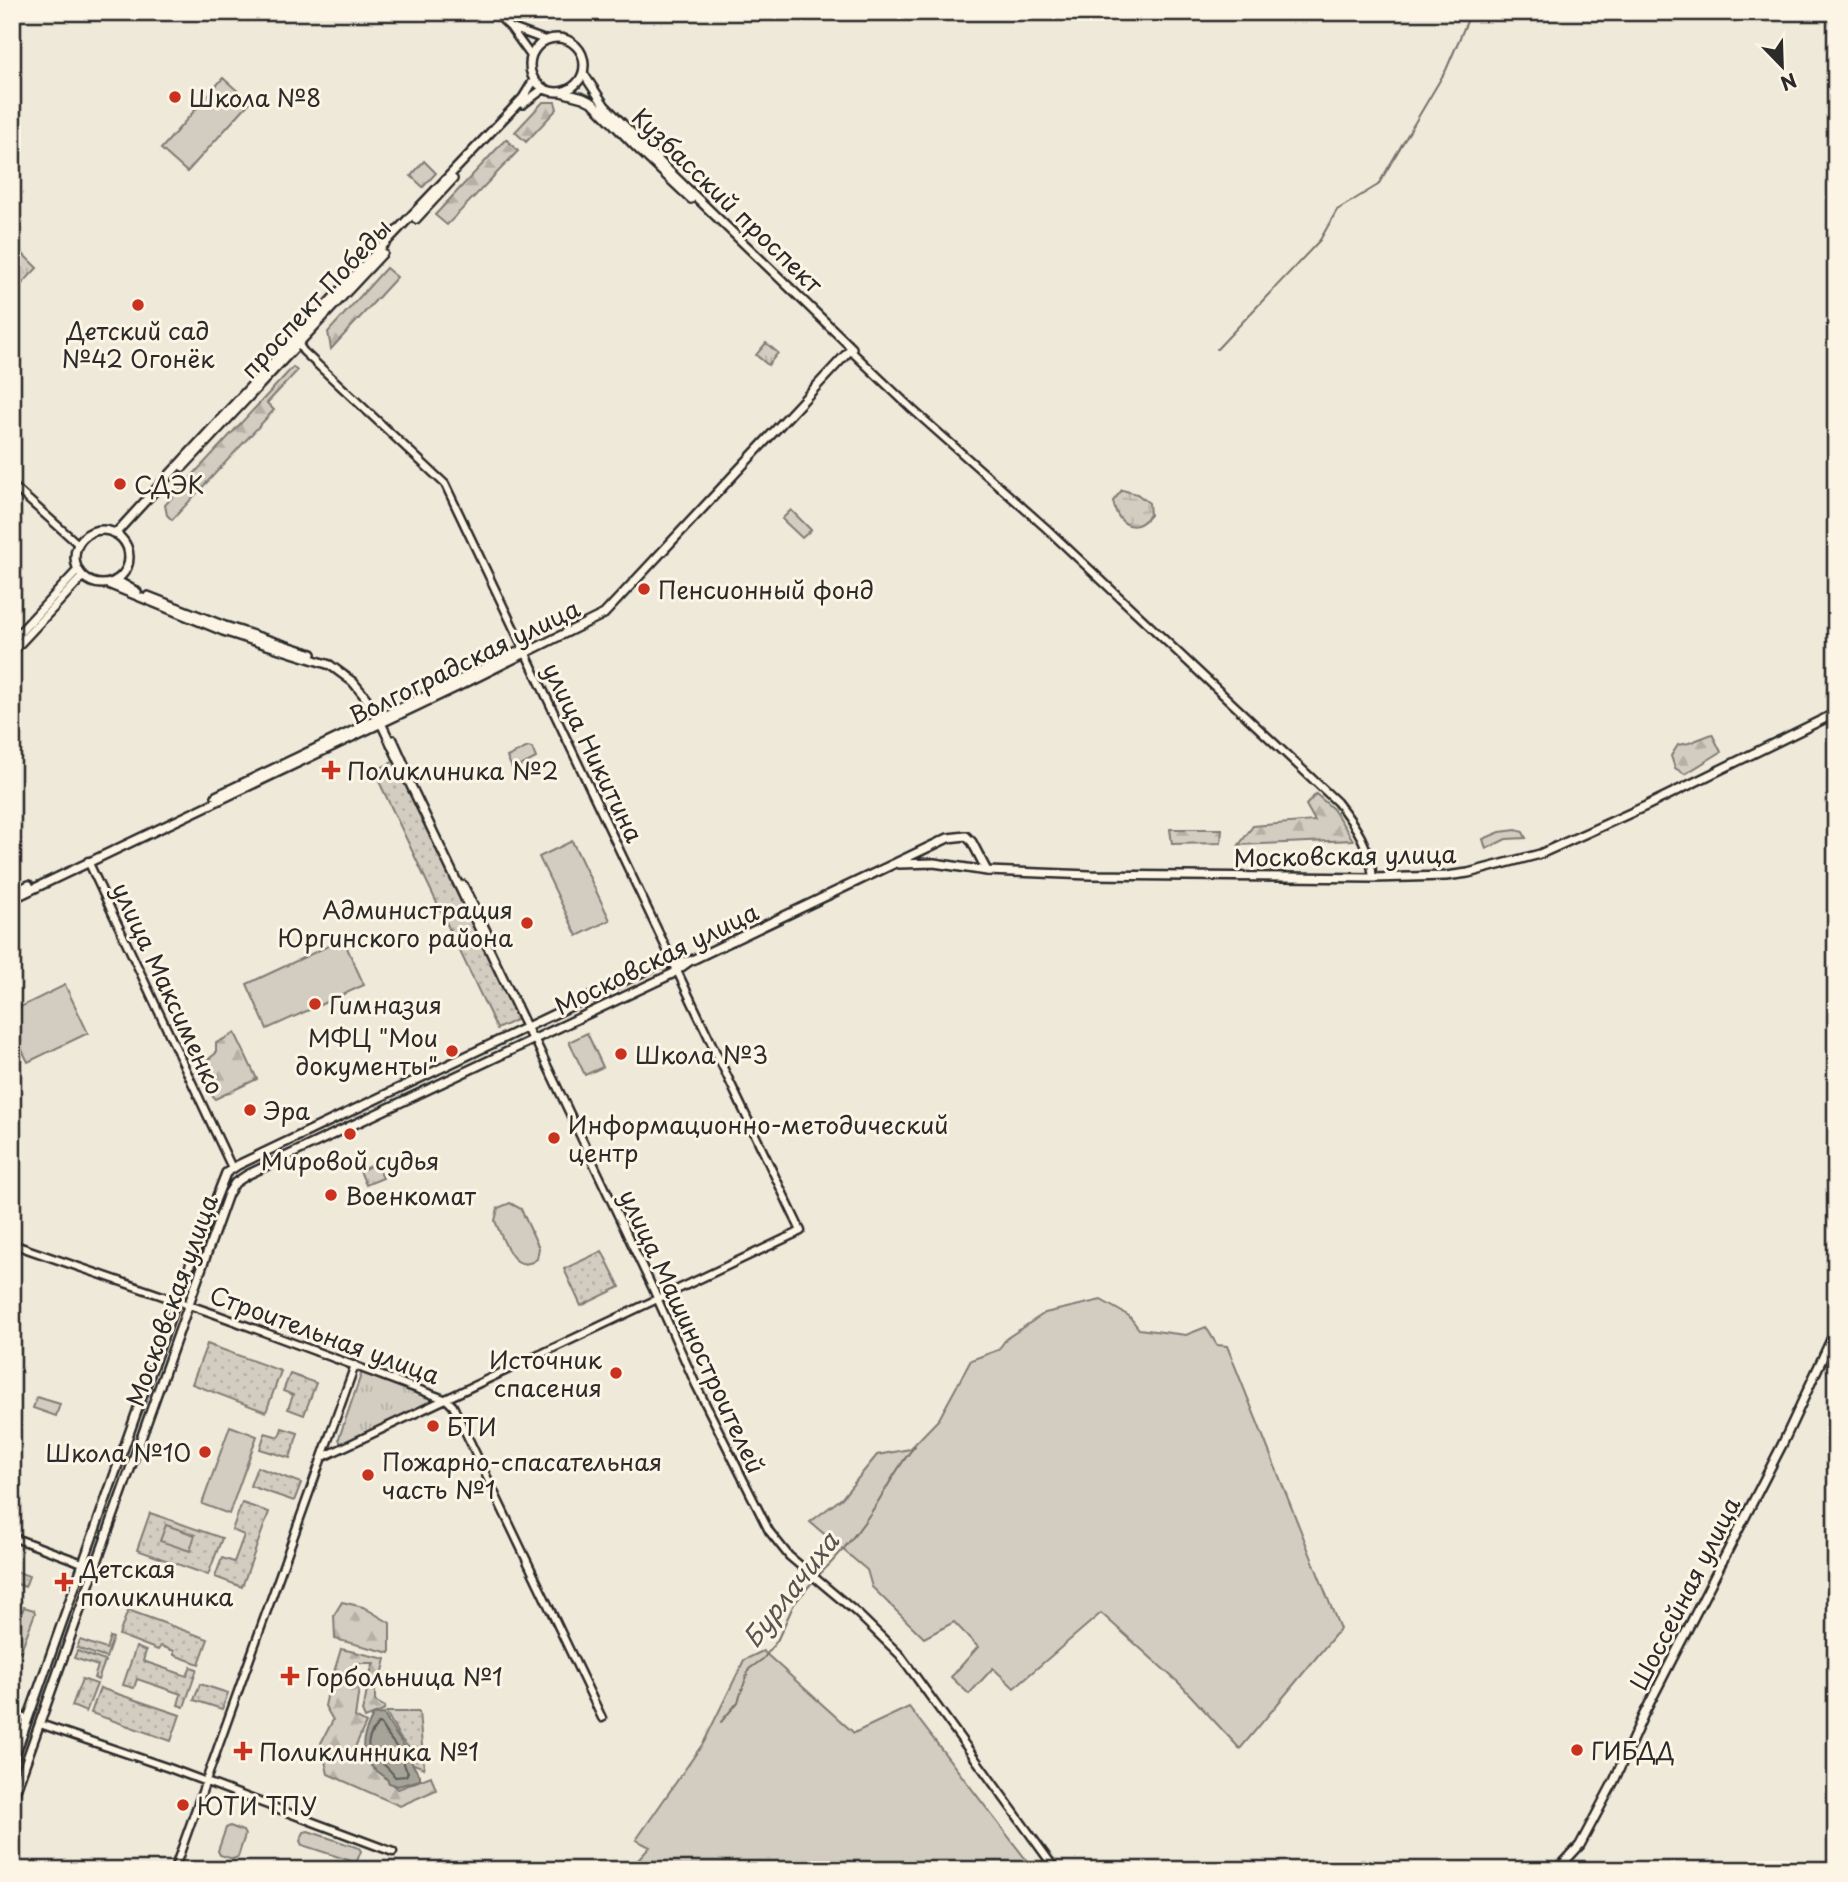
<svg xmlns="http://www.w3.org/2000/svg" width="1848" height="1882" font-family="'Playpen Sans',sans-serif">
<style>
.grass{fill:url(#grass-dots);stroke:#7e7c76;stroke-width:2}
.forest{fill:url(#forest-firs);stroke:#7e7c76;stroke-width:2}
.wetland{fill:url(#wetland-marsh);stroke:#7e7c76;stroke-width:2}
.park{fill:url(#park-tufts);stroke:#7e7c76;stroke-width:2}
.garden{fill:#d2cdc0;stroke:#7e7c76;stroke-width:2}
.water{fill:#a6a399;stroke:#75736d;stroke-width:2}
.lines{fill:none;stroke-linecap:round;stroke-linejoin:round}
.shore{stroke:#5c5b57;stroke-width:2}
.stream{stroke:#75736d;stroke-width:2}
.tertiary-casing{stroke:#2b2b2b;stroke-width:11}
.secondary-casing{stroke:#2b2b2b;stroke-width:12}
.tertiary{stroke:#fcf5e5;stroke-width:6}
.secondary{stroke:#fcf5e5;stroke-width:7}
.rail-casing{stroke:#2b2b2b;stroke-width:4.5}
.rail{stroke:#fcf5e5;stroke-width:2;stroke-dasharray:5;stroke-linecap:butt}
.poi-dot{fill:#c8321e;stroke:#fcf5e5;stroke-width:2.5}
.labels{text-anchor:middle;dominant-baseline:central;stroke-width:6;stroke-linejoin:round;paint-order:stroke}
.poi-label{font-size:24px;fill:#2b2b2b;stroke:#fcf5e5;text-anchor:start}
.street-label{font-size:24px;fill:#2b2b2b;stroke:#fcf5e5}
.water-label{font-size:26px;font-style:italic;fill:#565552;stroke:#fcf5e5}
</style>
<defs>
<pattern id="grass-dots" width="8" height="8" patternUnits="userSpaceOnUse" patternTransform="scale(1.75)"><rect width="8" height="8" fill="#d2cdc0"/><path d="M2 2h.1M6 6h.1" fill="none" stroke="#b4b0a5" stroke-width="1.8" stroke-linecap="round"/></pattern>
<pattern id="forest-firs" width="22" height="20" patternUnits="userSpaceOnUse" patternTransform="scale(1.75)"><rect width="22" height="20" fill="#d2cdc0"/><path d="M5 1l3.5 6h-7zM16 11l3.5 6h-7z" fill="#b4b0a5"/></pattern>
<pattern id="wetland-marsh" width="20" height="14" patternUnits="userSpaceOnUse" patternTransform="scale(1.75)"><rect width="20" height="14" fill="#d2cdc0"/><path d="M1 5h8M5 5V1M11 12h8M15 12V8" fill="none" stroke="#b4b0a5"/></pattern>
<pattern id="park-tufts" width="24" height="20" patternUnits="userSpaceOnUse" patternTransform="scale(1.75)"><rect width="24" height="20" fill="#d2cdc0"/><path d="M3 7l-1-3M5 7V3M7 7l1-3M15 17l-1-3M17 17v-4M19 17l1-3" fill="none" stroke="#b4b0a5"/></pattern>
</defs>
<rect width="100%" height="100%" fill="#efe9da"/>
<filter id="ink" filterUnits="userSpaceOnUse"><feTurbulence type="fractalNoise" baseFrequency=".0143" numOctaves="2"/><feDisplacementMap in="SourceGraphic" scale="14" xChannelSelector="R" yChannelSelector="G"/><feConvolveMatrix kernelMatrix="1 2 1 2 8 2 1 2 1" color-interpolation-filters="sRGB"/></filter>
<g filter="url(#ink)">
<path class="grass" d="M397,760l123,258 -23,11 -123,-258z
M602,1251l18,36 -39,19 -17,-37z
M207,1344l74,27 -15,41 -74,-28z
M290,1374l26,9 -12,32 -16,-6 5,-14 -10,-4z
M282,1428l16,5 -8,25 -30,-9 5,-16 14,4z
M257,1467l44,16 -7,18 -44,-15z
M242,1503l27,9 -27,75 -27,-10 7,-19 12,4 10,-27 -12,-5z
M150,1513l72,25 -14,37 -71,-25z
M12,1570l17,6 -4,11 -13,-5z
M128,1610l80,29 -9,25 -25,-9v-4l-13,-5 -3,4 -39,-15z
M110,1637l3,1 -7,20 -29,-10 3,-8 26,9z
M136,1647l10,4 -3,10 44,15 4,-9 6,2 -13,38 -6,-2 3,-11 -44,-15 -3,9 -11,-3z
M77,1651l28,10 -7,19 -4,-2 4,-12 -24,-8z
M82,1679l15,5 -11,28 -14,-6z
M200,1684l28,9 -6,16 -28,-9z
M100,1688l80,27 -9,26 -80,-28z
M386,1712h33l5,56 -13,-5v-13l-11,-12z"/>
<path class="forest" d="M543,102h12l2,7 -31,33 -11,-10z
M506,139l12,12 -71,74 -12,-10z
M386,268l11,9 -66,72 -3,-17z
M293,367l4,4 -30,32 7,7 -102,110 -5,-5 -2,-10z
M1712,734l9,18 -36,22 -10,-6 -4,-12 7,-11 11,-2z
M1316,794l17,15 20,31 -114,5 14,-19 62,-5 -9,-16z
M1170,829h52l-1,14 -49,1z
M1516,830l7,2 3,6 -20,1 -20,10 -3,-10 17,-7z
M235,1033l22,46 -42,20 -8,-9 -10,-21 19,-16v-10z
M342,1602l21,5 27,16v30l-55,-14 -1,-24z
M341,1649l45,10 -5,20 -6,4v18l10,6 -2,4 -18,7 -3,-7c7,-17 3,-30 12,-48h-17l-9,9h-14z
M347,1676l13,5 -5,36 11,6 -11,24 43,42 33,-13 5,14 -36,16 -72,-32 -7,-31 12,-23 -8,-14 5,-24z"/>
<path class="wetland" d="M1122,490l15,4 12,9 1,12c-17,21 -33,8 -37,-14z"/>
<path class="park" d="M424,161l12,12 -13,14 -12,-11z
M12,243l25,25 -15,16 -10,-8z
M766,343l12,10 -10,12 -12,-10z
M376,1163l7,15 -17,7 -6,-14z
M362,1372l64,22 6,8 -1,3 -86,40 -5,-3 -1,-4z
M24,1607l10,3 1,3 -14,37 -3,2 -6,-2v-12z"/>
<path class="garden" d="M223,78l27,24 -63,70 -26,-23z
M791,510l20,20 -9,8 -20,-19z
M528,747l4,1 4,10 -23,12 -6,-13z
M572,841l38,79 -33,16 -38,-79z
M343,939l21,46 -97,44 -20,-45z
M65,985l23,48 -60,29 -16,-32v-19z
M587,1033l16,34 -18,8 -16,-33z
M510,1203l11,6 18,39 -2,11c-24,18 -34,-21 -42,-38l3,-13z
M1101,1300l28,16 10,13 47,6 20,-8 11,18 10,1 113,283 -100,120 -60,-65 -79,-71 -87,75 -21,-20 -24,26 -18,-17 27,-30 -24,-25 -30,16 -52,-51 -5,-17 -57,-48 32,-24 35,-43 33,-6 29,-30 32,-59 27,-10 9,-12 38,-25z
M37,1397l23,7 -4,12 -23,-8z
M230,1426l27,10 -28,78 -27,-10z
M166,1525l29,10 -5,16 -30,-10z
M763,1651l91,82 55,-26 125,163h-405l21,-23 -14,-7 68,-98 40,-82z
M230,1826l13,5 2,4 -7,22 -5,2 -13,-4 -2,-4 8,-23z
M308,1831l51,17 2,3 -4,10 -3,1 -52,-17 -2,-4 4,-9z"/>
<path class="water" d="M384,1714c6,13 14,23 22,35 7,10 3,14 14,26v5l-22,6 -9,-3c-4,-9 -10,-9 -16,-15 -17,-16 -9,-35 0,-53z"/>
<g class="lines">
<path class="shore" d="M378,1724l3,1c5,10 17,22 21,31 2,6 1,10 6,16l-2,4 -11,1c-12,-20 -42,-22 -17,-53z"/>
<path class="stream" d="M1217,349l103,-109 17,-30 41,-25 68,-115 25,-58
M818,1576c20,-19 37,-40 52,-62 16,-23 27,-48 45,-68
M721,1722l17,-20 11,-33 14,-10 14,-18 17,-37 20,-24"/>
<defs>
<path id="tertiary" d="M494,12l16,15 21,29
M512,28l33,12
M298,343l5,8 142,133 356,747 -478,226
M850,350l62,59 134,119 291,274c19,24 33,45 36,76
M12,485l66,59
M88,861l144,307
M534,1038l119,251 43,96 73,146 20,25 68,57 43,42 156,215
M12,1244l203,70 232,86 6,6 149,312
M12,1537l84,31
M12,1714l16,5
M40,1724l129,44 224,84
M174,1870l181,-505"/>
<path id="secondary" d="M530 65a27 27 0 1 1 54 0a27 27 0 1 1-54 0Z
M561,92l22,6 10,5 44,45 54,51
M523,104l20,-15
M416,219l37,-40
M183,467l200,-214
M75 557a27 27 0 1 1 54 0a27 27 0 1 1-54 0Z
M115,534l180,-196 228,-240 11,-18
M116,580l21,12
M108,584l115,47 107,34 23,17 13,16 15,25 151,316
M148,596l77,30 87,28
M12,641l66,-71
M12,652l70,-75
M393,740l14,31
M216,796l312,-149
M899,864l35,-1 53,8 103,4 283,3 73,-2 22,-3 72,-19 106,-48 190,-93
M463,885l23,46
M12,893l17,-8
M12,899l447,-213 145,-72 248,-266 -183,-177 -64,-65 -22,-33
M12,1764l164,-463 50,-128 12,-8 421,-201 30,-3
M12,1801l216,-607 7,-11 12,-8 425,-201 18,-13 258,-123 18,-2 6,6 15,29
M1557,1870l23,-25 34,-64 29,-65 139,-271 54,-116"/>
</defs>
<use href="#tertiary" class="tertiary-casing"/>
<use href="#secondary" class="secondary-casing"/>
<use href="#tertiary" class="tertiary"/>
<use href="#secondary" class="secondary"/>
<defs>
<path id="rail" d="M1834,1870l2,-1"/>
</defs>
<use href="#rail" class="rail-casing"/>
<use href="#rail" class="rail"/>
</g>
</g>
<g class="poi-dot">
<circle cx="175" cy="97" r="7"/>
<circle cx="138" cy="305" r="7"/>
<circle cx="120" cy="484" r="7"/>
<circle cx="644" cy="589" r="7"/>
<path d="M327.5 759.5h7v7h7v7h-7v7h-7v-7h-7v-7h7z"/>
<circle cx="527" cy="923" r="7"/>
<circle cx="315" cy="1004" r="7"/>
<circle cx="452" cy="1051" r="7"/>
<circle cx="621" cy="1054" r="7"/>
<circle cx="250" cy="1110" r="7"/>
<circle cx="350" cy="1134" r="7"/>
<circle cx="554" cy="1138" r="7"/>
<circle cx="331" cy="1195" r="7"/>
<circle cx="616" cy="1373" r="7"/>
<circle cx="433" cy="1426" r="7"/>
<circle cx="205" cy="1452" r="7"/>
<circle cx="368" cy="1475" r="7"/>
<path d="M60.5 1571.5h7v7h7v7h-7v7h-7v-7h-7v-7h7z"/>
<path d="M286.5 1665.5h7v7h7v7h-7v7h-7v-7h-7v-7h7z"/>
<circle cx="1577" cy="1750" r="7"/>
<path d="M239.5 1740.5h7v7h7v7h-7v7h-7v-7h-7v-7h7z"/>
<circle cx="183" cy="1805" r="7"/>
</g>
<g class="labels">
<g class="poi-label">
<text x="189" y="97">Школа №8</text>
<text x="138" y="330" text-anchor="middle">Детский сад<tspan x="138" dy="28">№42 Огонёк</tspan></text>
<text x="134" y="484">СДЭК</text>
<text x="658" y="589">Пенсионный фонд</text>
<text x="347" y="770">Поликлиника №2</text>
<text x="513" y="909" text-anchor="end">Администрация<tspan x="513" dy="28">Юргинского района</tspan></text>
<text x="329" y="1004">Гимназия</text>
<text x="438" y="1037" text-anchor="end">МФЦ "Мои<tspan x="438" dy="28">документы"</tspan></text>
<text x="635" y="1054">Школа №3</text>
<text x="264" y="1110">Эра</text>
<text x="568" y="1124">Информационно-методический<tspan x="568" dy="28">центр</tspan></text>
<text x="350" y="1160" text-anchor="middle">Мировой судья</text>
<text x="345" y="1195">Военкомат</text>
<text x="602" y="1359" text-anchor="end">Источник<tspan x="602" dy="28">спасения</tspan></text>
<text x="447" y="1426">БТИ</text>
<text x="191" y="1452" text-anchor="end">Школа №10</text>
<text x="382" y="1461">Пожарно-спасательная<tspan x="382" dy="28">часть №1</tspan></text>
<text x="80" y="1568">Детская<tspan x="80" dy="28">поликлиника</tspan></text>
<text x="306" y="1676">Горбольница №1</text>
<text x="1591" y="1750">ГИБДД</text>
<text x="259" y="1751">Поликлинника №1</text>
<text x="197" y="1805">ЮТИ ТПУ</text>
</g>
<g class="street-label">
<text transform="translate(728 200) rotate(44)">Кузбасский проспект</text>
<text transform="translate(315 298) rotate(-47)">проспект Победы</text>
<text transform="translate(464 661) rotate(-26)">Волгоградская улица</text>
<text transform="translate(594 752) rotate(64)">улица Никитина</text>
<text transform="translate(1345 855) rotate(-1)">Московская улица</text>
<text transform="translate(656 958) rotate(-26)">Московская улица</text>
<text transform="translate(169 988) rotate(65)">улица Максименко</text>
<text transform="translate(171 1300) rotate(-70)">Московская улица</text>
<text transform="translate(693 1331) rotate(65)">улица Машиностроителей</text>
<text transform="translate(325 1334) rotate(20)">Строительная улица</text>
<text transform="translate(1684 1593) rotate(-63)">Шоссейная улица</text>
</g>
<g class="water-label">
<text transform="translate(790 1589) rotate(-52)">Бурлачиха</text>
</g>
</g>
<rect width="1848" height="1882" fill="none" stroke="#fcf5e5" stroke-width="42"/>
<rect x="21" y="21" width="1806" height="1840" fill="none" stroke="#2b2b2b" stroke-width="2.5" filter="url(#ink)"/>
<g transform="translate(1782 66) rotate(157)" stroke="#fcf5e5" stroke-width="5" paint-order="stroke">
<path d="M0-5L12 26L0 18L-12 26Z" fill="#2b2b2b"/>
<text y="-10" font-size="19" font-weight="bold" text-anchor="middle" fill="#2b2b2b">N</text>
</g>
</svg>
